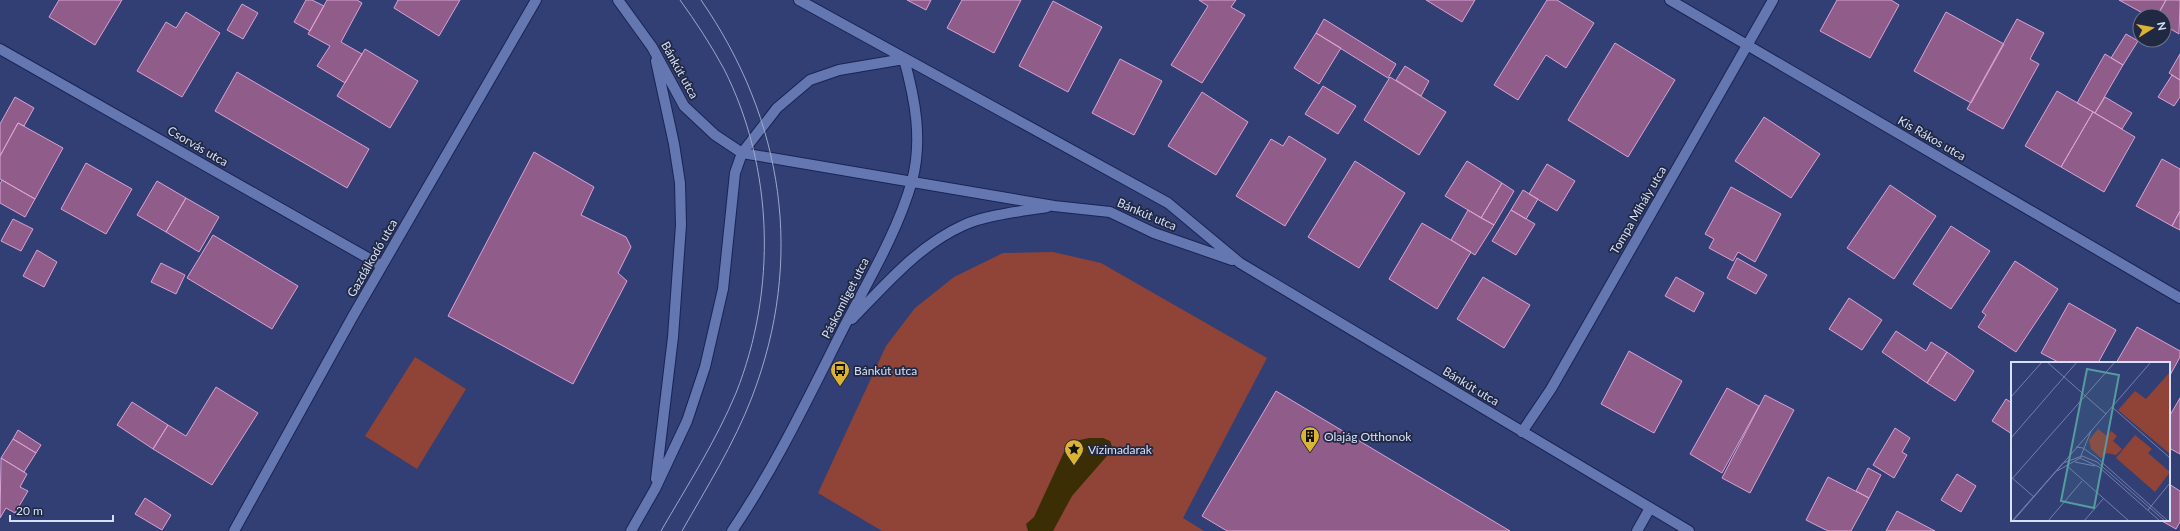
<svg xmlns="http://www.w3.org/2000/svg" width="2180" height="531" font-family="Lato,sans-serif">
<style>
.green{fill:#904337}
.water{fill:#3b2e04}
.building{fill:#905c8a;stroke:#daa2d3}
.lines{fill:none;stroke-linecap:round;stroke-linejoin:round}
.minor-casing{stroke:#192457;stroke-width:12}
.tertiary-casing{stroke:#192457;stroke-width:12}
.minor{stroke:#6577b1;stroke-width:10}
.tertiary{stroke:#6577b1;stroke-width:10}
.tram{stroke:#9da8cb;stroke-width:1}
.labels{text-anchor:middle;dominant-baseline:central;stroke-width:3.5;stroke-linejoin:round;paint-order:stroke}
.street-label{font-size:12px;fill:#d7e0fa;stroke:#212841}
.poi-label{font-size:12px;fill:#d7e0fa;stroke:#212841;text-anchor:start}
.inset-road{fill:none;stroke:#737faa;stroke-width:1}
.view{fill:#559b9f;fill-opacity:0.15;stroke:#559b9f;stroke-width:2}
.inset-edge{fill:none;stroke:#d7e0fa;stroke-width:2}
</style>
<rect width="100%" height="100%" fill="#313f74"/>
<path class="green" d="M1053,252l48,11 166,95 -84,160 21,13h-322l-64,-38 68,-147 29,-38 39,-31 49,-24z
M415,357l51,32 -49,80 -52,-33z"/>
<path class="water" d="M1089,438h14l7,3 3,8 -41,47 -19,35h-25l-2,-7 8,-7 31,-67 10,-9z"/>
<path class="building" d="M59,0h63l-27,45 -46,-28z
M306,0h6l12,6 -14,25 -16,-9z
M327,0h30l5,3 -21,39 21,12 -17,29 -28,-17 13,-20 -22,-12z
M398,0h62l-21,36 -45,-28z
M907,0h24l-5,10z
M962,0h59l-27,53 -47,-25z
M1199,0h37l-5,7 14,8 -43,68 -31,-18 37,-59z
M1426,0h49l-13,22z
M1547,0h10l37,23 -28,45 -20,-13 -28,45 -24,-15z
M1837,0h54l8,5 -29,53 -50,-27z
M2119,0h47l-9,16h-9z
M2166,0h14l-1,34 -15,-9v-9h-7z
M1053,1l49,26 -34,65 -49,-26z
M242,4l16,9 -15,26 -16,-9z
M186,12l34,21 -38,64 -45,-26 29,-49 10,6z
M1946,12l58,32 -33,59 -57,-32z
M1324,19l72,45 -8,14 -72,-45z
M2017,19l27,14 -14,26 9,5 -36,65 -36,-20z
M1316,33l25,15 -22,36 -25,-16z
M2126,34l12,7 -15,24 -12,-7z
M1615,43l60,37 -47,77 -60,-37z
M365,49l53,32 -28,47 -53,-32z
M2105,54l18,11 -28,48 -18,-10z
M2180,54v26l-11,-7z
M1120,59l42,22 -28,54 -42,-22z
M1405,66l24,15 -8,15 -25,-16z
M237,72l132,77 -22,39 -132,-77z
M2172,75l8,5v17l-6,9 -16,-9z
M1390,77l56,35 -27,43 -55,-35z
M1323,86l33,20 -18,28 -33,-20z
M2057,91l36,21 -32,55 -36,-21z
M1202,92l46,30 -32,53 -48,-29z
M15,97l19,11 -10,18 -6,-3 -18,33v-32z
M2105,97l27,16 -10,16 -27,-16z
M2093,112l42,25 -31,55 -43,-25z
M1764,117l56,37 -29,44 -56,-37z
M18,123l45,25 -28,51 -35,-20v-23z
M1289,136l37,23 -41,67 -49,-30 35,-57 12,7z
M534,152l60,35 -13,28 45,22 5,10 -13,26 9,8 -54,103 -125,-68z
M2162,159l18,10v42l-8,15 -36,-20z
M1355,161l50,32 -46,75 -51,-31z
M1467,161l35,22 -21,35 -36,-22z
M86,163l46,26 -26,45 -45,-25z
M1547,164l28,17 -18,30 -28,-17z
M2,180l33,19 -10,18 -25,-14v-19z
M157,181l29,17 -20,34 -29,-17z
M1502,183l12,8 -20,34 -13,-7z
M1890,185l46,31 -42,63 -47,-31z
M1731,187l50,27 -26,48 -17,-10 -5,9 -24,-13 5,-9 -9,-5z
M1523,190l15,9 -12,20 -15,-9z
M186,198l33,19 -20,35 -33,-20z
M1468,210l26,15 -19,30 -24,-15z
M1511,210l24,14 -19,31 -24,-14z
M2180,211v19l-8,-4z
M13,219l20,10 -12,22 -20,-10z
M1422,223l49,29 -34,57 -48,-30z
M1951,226l39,25 -39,58 -38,-25z
M213,235l85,51 -26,43 -85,-51z
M37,250l20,12 -13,25 -21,-11z
M1737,258l30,17 -11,19 -29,-16z
M2015,261l43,28 -42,63 -38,-25 8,-12 -4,-3z
M161,263l24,12 -9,19 -25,-12z
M1483,277l47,28 -26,43 -47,-29z
M1676,277l28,16 -10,19 -29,-16z
M1849,298l33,22 -20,30 -33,-21z
M2069,303l47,27 -18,33h-38l-19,-10z
M2137,327l43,24v6l-11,20v-14h-53z
M1896,331l30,20 5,-9 16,10 -20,31 -45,-31z
M1629,351l53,30 -28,52 -53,-29z
M1947,352l27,19 -19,30 -28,-18z
M216,387l42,26 -46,72 -59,-36 15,-24 18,11z
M1727,388l32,18 -37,67 -32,-19z
M1276,391l234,140h-283l-25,-15z
M1765,395l29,15 -44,83 -28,-15z
M2180,398v56l-11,-6v-31z
M2006,399l6,4v31l-20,-13z
M132,402l36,23 -15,24 -36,-24z
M1895,428l15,10 -8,14 5,3 -13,23 -21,-13z
M18,430l23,15 -5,8 -23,-14z
M13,439l23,14 -12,19 -23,-14z
M1,458l26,16 -7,13 8,4 -13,22 -9,-5 -6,10z
M1868,468l13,7 -12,23 -13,-7z
M1957,474l19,12 -15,26 -20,-12z
M1828,477l41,21 -18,33h-23l-22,-11z
M2169,484l11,7v31l-4,7 -16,-9h9z
M145,498l26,17 -9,15 -27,-16z
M1897,511l38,20h-49z"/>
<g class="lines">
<defs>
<path id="minor" d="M1670,0l510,298
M0,49l382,217
M1522,432l29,-43 222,-389
M234,531l119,-215 183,-316
M1637,531l13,-23"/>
<path id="tertiary" d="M618,0l34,47 32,59 31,29 27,18 312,53 56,6 44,21 78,27
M799,0l369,203 72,60 449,268
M656,61l18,83 6,39 1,42 -8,112 -17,142
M852,319c34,-35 67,-74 112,-94 22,-10 59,-14 83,-18
M631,531l24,-42 32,-68 18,-54 18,-78 12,-116 7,-20 35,-45 33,-28 29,-10 65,-11
M732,531c44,-65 77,-135 112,-204 24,-46 54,-96 68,-146 11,-41 3,-82 -8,-122"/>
</defs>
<use href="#minor" class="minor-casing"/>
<use href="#tertiary" class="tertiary-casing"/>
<use href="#minor" class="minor"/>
<use href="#tertiary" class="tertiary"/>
<path class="tram" d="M661,531c26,-45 55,-90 75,-138 41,-103 38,-225 -12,-324 -13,-24 -28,-47 -44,-69
M682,531c25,-44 52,-87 70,-134 53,-138 32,-277 -51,-397"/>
</g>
<defs>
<symbol id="bus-pin" viewBox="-11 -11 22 30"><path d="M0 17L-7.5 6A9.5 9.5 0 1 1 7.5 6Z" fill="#dab333" stroke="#212841"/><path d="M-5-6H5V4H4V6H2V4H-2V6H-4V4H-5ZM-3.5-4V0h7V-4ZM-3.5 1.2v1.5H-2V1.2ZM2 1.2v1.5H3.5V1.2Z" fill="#111"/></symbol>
<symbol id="building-pin" viewBox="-11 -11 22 30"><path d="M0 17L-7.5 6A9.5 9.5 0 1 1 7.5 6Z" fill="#dab333" stroke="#212841"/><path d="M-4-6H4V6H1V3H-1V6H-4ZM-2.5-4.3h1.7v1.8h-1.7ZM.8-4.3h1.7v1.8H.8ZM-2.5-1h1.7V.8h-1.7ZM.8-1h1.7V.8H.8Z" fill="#111"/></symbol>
<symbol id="sight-pin" viewBox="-11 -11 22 30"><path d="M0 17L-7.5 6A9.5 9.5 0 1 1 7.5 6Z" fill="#dab333" stroke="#212841"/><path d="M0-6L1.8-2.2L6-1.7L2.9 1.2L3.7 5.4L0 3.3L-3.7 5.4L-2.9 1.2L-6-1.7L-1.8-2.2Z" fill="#111"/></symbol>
</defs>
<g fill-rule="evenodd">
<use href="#bus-pin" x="829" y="359" width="22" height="30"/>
<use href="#building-pin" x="1299" y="425" width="22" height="30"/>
<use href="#sight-pin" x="1063" y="438" width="22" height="30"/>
</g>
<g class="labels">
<g class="street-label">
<text transform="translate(680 70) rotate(61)">Bánkút utca</text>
<text transform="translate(1932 138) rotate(30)">Kis Rákos utca</text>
<text transform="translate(198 146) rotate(30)">Csorvás utca</text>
<text transform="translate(1638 210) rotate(-60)">Tompa Mihály utca</text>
<text transform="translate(1147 214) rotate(23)">Bánkút utca</text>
<text transform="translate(372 258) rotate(-60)">Gazdálkodó utca</text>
<text transform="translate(845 298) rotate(-63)">Páskomliget utca</text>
<text transform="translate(1471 386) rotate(31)">Bánkút utca</text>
</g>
<g class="poi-label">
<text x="854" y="370">Bánkút utca</text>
<text x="1324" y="436">Olajág Otthonok</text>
<text x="1088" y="449">Vízimadarak</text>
</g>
</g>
<g transform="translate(2011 362)">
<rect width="159" height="159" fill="#313f74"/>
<path d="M158,11l1,1v80l-52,-44 17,-19 11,8zM87,67l9,7 4,-5 6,5 -4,5 9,8 -6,6 -9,-2 -6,5 -10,-9 -2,-9zM124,73l17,14 -4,4 22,19 -15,20 -39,-34z" fill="#904337"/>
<path class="inset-road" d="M36,0l59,52M0,35l31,-35M101,45l58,51M0,76l66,-76M65,85l7,1 14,10 71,63M69,96l19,9 61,54M64,100l20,4M55,103l63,56M46,109l23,-13 11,-27M0,115l23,20M0,118l104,-118M137,148l22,-27M1,159l51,-58 19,-7 15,6 68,59M2,159l138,-159M37,159l34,-40M73,159l19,-22"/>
<path class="view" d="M76,7l32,6 -25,133 -33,-7z"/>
<rect width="159" height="159" class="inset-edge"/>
</g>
<g transform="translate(2152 28) rotate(79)"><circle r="19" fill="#212841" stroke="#6a728b"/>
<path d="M0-3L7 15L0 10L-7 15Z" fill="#dab333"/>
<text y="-6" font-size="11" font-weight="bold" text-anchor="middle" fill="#d7e0fa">N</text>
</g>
<path d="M10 515v6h103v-6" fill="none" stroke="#d7e0fa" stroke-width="2"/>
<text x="16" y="515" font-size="12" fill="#d7e0fa" stroke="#212841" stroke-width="3" paint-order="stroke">20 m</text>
</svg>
